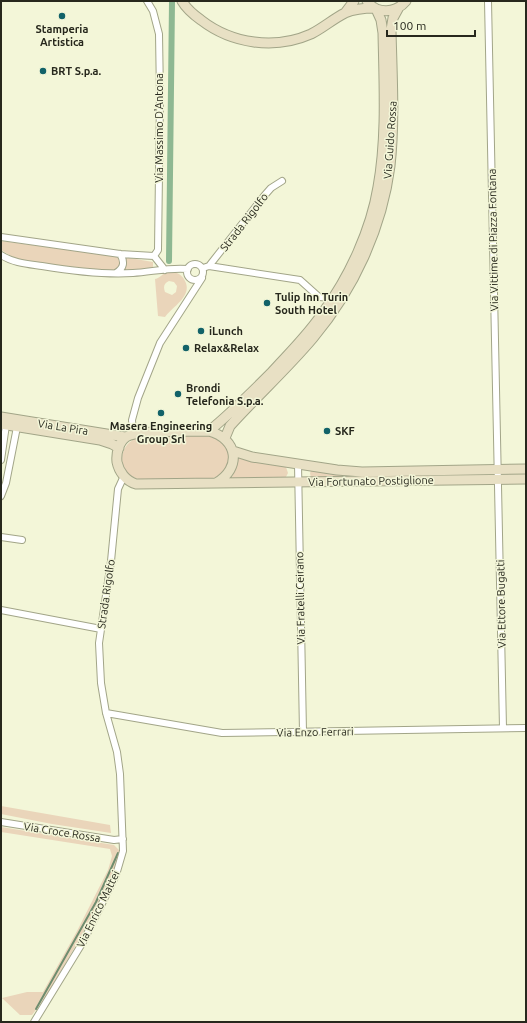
<svg xmlns="http://www.w3.org/2000/svg" width="527" height="1023" font-family="Ubuntu,sans-serif">
<style>
.green{fill:#ead5ba;fill-rule:evenodd}
.lines{fill:none;stroke-linecap:round;stroke-linejoin:round}
.stream{stroke:#6f8d6f;stroke-width:2}
.canal{stroke:#8eb892;stroke-width:6}
.street-casing{stroke:#a2a588;stroke-width:8}
.secondary-casing{stroke:#a2a588;stroke-width:11}
.street{stroke:#fff;stroke-width:6}
.secondary{stroke:#e8e0c4;stroke-width:9}
.poi-dot{fill:#126268;stroke:#f3f6d8;stroke-width:1.5}
.labels{text-anchor:middle;dominant-baseline:central;stroke-width:3;stroke-linejoin:round;paint-order:stroke}
.poi-label{font-size:11px;font-weight:bold;fill:#27281d;stroke:#f3f6d8;text-anchor:start}
.street-label{font-size:11px;fill:#27281d;stroke:#f3f6d8}
</style>
<rect width="100%" height="100%" fill="#f3f6d8"/>
<path class="green" d="M1,241l115,15 4,4 1,6 -6,4h-33l-58,-9 -13,-5 -10,-6z
M124,257l29,5v6l-29,3 2,-8z
M169,271c7,1 13,3 16,10 8,15 -13,26 -20,36l-7,-1 -3,-37c6,-1 7,-6 14,-8zM169,281l5,1 3,4 -1,6 -4,3 -7,-3c-2,-5 -1,-9 4,-11z
M211,435c2,1 6,2 8,4 11,7 14,24 4,33 -3,4 -9,6 -14,7l-67,1c-27,-5 -26,-38 0,-44z
M238,458l45,8 3,1 2,6 -2,4 -3,1 -52,1 7,-16z
M311,471l38,5 26,1 -64,1 -1,-5z
M1,806l109,19 1,8 -59,-9 -51,-10z
M1,827l113,18 7,7 -6,20 -35,66 -31,54 -17,23h-12l-18,-17 25,-6h16l34,-61 31,-61 4,-14 -2,-7 -109,-17z"/>
<g class="lines">
<path class="stream" d="M36,1009l60,-107 22,-49"/>
<path class="canal" d="M169,261l3,-259"/>
<defs>
<path id="street" d="M147,1l6,10 6,23 1,62 -2,154 -4,6
M488,1l15,727
M1,237l119,17 34,2 11,14
M1,255c12,8 27,9 41,11 30,5 60,9 91,7 18,-1 37,-6 55,-4
M187 272a8 8 0 1 1 16 0a8 8 0 1 1-16 0Z
M209,266l55,-70 7,-8 11,-7
M203,268l6,-2 91,14 19,17 14,1
M116,273c8,-5 9,-11 4,-19
M133,434l-1,-14 6,-22 22,-55 42,-65
M1,460l5,-35
M298,464l5,268
M1,496l5,-13 11,-56
M1,537l21,3
M1,610l100,19
M106,713l116,20 304,-5
M1,822l113,18 9,-1
M34,1022l49,-80 33,-67 7,-24 -3,-77 -3,-22 -11,-39 -5,-30 -2,-40 12,-82 7,-72 6,-13"/>
<path id="secondary" d="M182,1c4,7 12,14 19,19 31,24 74,30 110,14 12,-6 22,-15 34,-21 9,-4 20,-5 30,-5
M367,1c10,14 29,12 39,0
M345,13l9,-12
M1,417l124,20
M1,424l99,16 12,4 7,4
M209,431c22,-18 42,-38 62,-58 18,-20 38,-39 53,-62 25,-34 47,-81 54,-124 9,-50 6,-102 5,-154l-2,-13 -5,-11
M209,431c29,8 33,37 7,52l-80,1c-10,-3 -17,-12 -19,-22 -1,-9 2,-20 9,-25 12,-8 66,-5 83,-6z
M225,438l5,-12c27,-30 57,-57 83,-88 41,-49 69,-110 77,-172 5,-45 2,-91 1,-136l2,-12 6,-11
M233,451l19,6 85,13 25,2 164,-3
M216,483l310,-4"/>
</defs>
<use href="#street" class="street-casing"/>
<use href="#secondary" class="secondary-casing"/>
<use href="#street" class="street"/>
<use href="#secondary" class="secondary"/>
</g>
<g class="poi-dot">
<circle cx="62" cy="16" r="4"/>
<circle cx="43" cy="71" r="4"/>
<circle cx="267" cy="303" r="4"/>
<circle cx="201" cy="331" r="4"/>
<circle cx="186" cy="348" r="4"/>
<circle cx="178" cy="394" r="4"/>
<circle cx="161" cy="413" r="4"/>
<circle cx="327" cy="431" r="4"/>
</g>
<g class="labels">
<g class="poi-label">
<text x="62" y="29" text-anchor="middle">Stamperia<tspan x="62" dy="13">Artistica</tspan></text>
<text x="51" y="71">BRT S.p.a.</text>
<text x="275" y="297">Tulip Inn Turin<tspan x="275" dy="13">South Hotel</tspan></text>
<text x="209" y="331">iLunch</text>
<text x="194" y="348">Relax&amp;Relax</text>
<text x="186" y="388">Brondi<tspan x="186" dy="13">Telefonia S.p.a.</tspan></text>
<text x="161" y="426" text-anchor="middle">Masera Engineering<tspan x="161" dy="13">Group Srl</tspan></text>
<text x="335" y="431">SKF</text>
</g>
<g class="street-label">
<text transform="translate(159 128) rotate(-90)">Via Massimo D'Antona</text>
<text transform="translate(390 140) rotate(-86)">Via Guido Rossa</text>
<text transform="translate(244 222) rotate(-52)">Strada Rigolfo</text>
<text transform="translate(493 240) rotate(-91)">Via Vittime di Piazza Fontana</text>
<text transform="translate(63 427) rotate(9)">Via La Pira</text>
<text transform="translate(371 481) rotate(-1)">Via Fortunato Postiglione</text>
<text transform="translate(106 594) rotate(-82)">Strada Rigolfo</text>
<text transform="translate(300 598) rotate(-91)">Via Fratelli Ceirano</text>
<text transform="translate(501 604) rotate(-91)">Via Ettore Bugatti</text>
<text transform="translate(315 732) rotate(-1)">Via Enzo Ferrari</text>
<text transform="translate(62 832) rotate(9)">Via Croce Rossa</text>
<text transform="translate(98 909) rotate(-64)">Via Enrico Mattei</text>
</g>
</g>
<rect width="527" height="1023" fill="none" stroke="#27281d" stroke-width="4"/>
<path d="M387 30v6h88v-6" fill="none" stroke="#27281d" stroke-width="2"/>
<text x="393" y="30" font-size="12" fill="#27281d" stroke="#f3f6d8" stroke-width="3" paint-order="stroke">100 m</text>
</svg>
